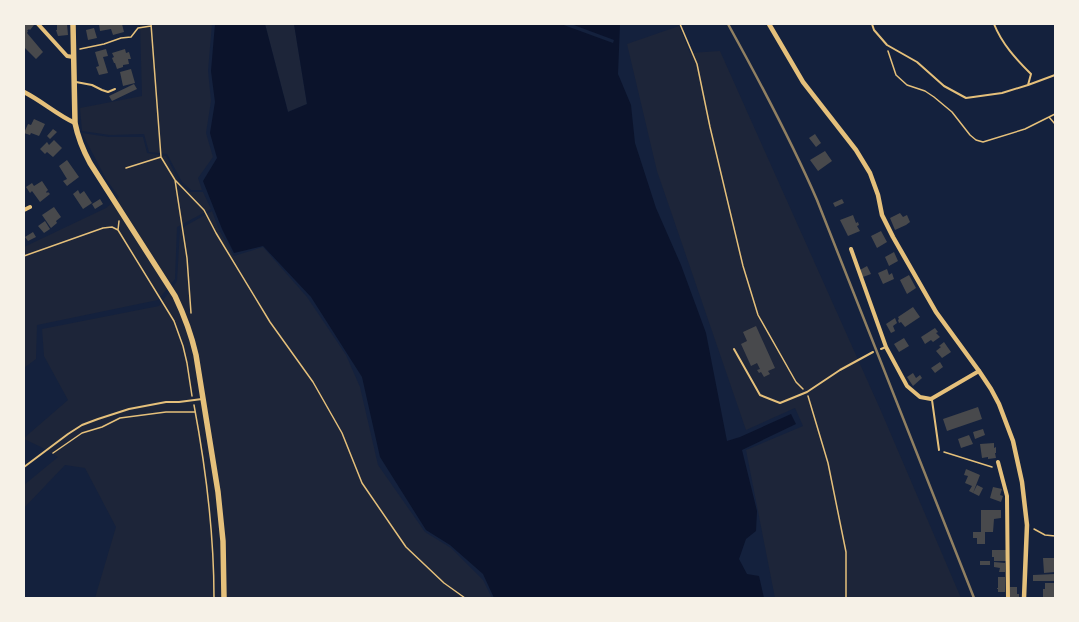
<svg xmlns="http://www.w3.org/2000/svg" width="1079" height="622" font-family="Rubik,sans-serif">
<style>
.green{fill:#1d2539}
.water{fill:#0b132b}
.pier{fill:#14213d}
.building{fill:#48494c}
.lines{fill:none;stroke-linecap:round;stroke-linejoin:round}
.path{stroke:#e5c07b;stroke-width:1.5}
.service{stroke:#e5c07b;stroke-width:2}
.minor{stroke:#e5c07b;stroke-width:4}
.tertiary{stroke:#e5c07b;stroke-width:4.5}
.secondary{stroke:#e5c07b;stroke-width:5.5}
.rail{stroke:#918062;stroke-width:2.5}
</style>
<rect width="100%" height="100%" fill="#14213d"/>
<path class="green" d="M140,24h72l-4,47 3,30 -5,32 7,24 -15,21 4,12h-11l-9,-8 -15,-28 -18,-2 -5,-18 -34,1 -28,-4 -2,-23 62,-12z
M265,24h29l13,80 -19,8z
M679,26l11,27 30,-2 161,360 80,187h-186l-29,-148 57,-24 -8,-18 -49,22 -89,-259 -30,-127z
M82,133l27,4h34l4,16 19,3 15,29 9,7h13l8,17 -34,18 -2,52 -17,21 -121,25 -1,34 -12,9v-121l82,-39 13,-11 -13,-18z
M212,211l7,19 15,26 29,-9 44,50 39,58 14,32 18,78 47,67 26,16 32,32 9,18h-397l21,-71 -31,-59 -20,-3 -41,43v-23l34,-28 -17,-10 -17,-8v-1l44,-38 -24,-44 -2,-27 117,-23 18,-25 3,-52z"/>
<path class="water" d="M215,24h50l23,88 19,-8 -13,-80h326l-2,50 13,31 4,38 21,65 25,57 25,68 21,108 13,-4 51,-23 5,10 -54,26 15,61 -1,20 -10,8 -7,20 8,15 12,2 5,22h-270l-11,-24 -33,-29 -24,-15 -46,-73 -18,-80 -51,-80 -48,-51 -29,7 -12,-24 -19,-48 14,-23 -7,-25 5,-31 -4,-31z"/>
<path class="pier" d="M561,24h10l43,16 -1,3z"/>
<path class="building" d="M24,24h9l1,1 -4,5 -1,-1 -2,2h1l-1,2 16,19 -7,7 -12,-12z
M57,24h10l1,11 -10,1 -2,-6h1z
M99,24h23l2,8 -11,3 -2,-6 -11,2z
M94,28l3,10 -9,2 -2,-10z
M106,49l2,7 -5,1 5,16 -9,2 -3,-8 3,-1 -4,-14z
M125,49l1,4 3,-1 2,7h-3l1,5 -6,1v2l-6,2 -2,-6h-1l-2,-5 2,-1 -2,-4z
M131,69l4,14 -12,3 -3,-14z
M134,84l3,5 -25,12 -3,-5z
M34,119l11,5 -6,12 -8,-3 -1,2 -6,-2 4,-9 3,1z
M53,129l4,3 -7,7 -3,-3z
M815,134l6,9 -5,4 -7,-9z
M54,140l8,8 -9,9 -6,-5 -2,2 -5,-5 7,-7 2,3z
M825,151l7,10 -14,10 -8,-11z
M67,160l12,17 -12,9 -4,-5 4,-2 -8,-13z
M42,181l6,9 -2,2 1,1 1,-1 2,2 -10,8 -8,-11 -2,2 -4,-6 6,-4 2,3z
M78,190l2,4 4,-3 8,12 -9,6 -10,-15z
M100,199l3,5 -8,5 -3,-5z
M842,199l2,4 -9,4 -2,-4z
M54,207l7,10 -5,4 1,2 -6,5 -9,-13z
M900,213l3,4 4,-2 3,7 -4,3 -11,5 -5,-12z
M853,215l3,8 2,-1 1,3 -2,1 3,5 -12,5 -8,-16z
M45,221l5,8 -6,4 -6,-7z
M881,231l6,11 -10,6 -6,-12z
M33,232l3,5 -8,4 -3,-4z
M894,252l4,9 -9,5 -4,-9z
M867,266l4,8 -8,3 -3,-7z
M887,269l2,6 3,-2 2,6 -11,5 -5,-11z
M909,275l7,13 -9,6 -7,-14z
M913,307l7,10 -15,10 -4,-5 -2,1 -1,-3 1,-1 -1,-2z
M895,318l2,5 -4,3 2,5 -4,2 -5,-9z
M756,326l19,42 -7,3 2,3 -6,3 -3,-5 -2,1 -2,-3 3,-1 -3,-6 -6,3 -10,-22 6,-3 -4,-9z
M935,328l3,4 -2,1 4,4 -7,5 -2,-2 -6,4 -4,-7z
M904,338l5,8 -10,6 -5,-8z
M944,342l7,10 -9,6 -6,-7 5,-4 -2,-1z
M940,362l3,5 -8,6 -4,-5z
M913,373l3,5 4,-3 2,3 -9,8 -6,-9z
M978,407l4,12 -35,12 -4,-12z
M983,429l2,6 -10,4 -2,-7z
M969,435l4,9 -12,4 -3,-9z
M994,443v5l2,-1v6h-1l1,5 -8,1v-2l-6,1 -2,-14z
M966,469l14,6 -7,18 -4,-2 3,-5 -7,-3 3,-7 -4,-1z
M977,485l6,3 -4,8 -6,-3z
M993,487l9,2 -2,6 3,1 -2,6 -11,-4z
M981,510h20v8l-7,1 -1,13h-8v6h-12v-6h8z
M977,538h8v6h-8z
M992,550h14v11h-12v-4h-2z
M1043,558h12v14l-11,1z
M980,561h10v4h-10z
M994,562l11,1v9h-6l1,-4 -6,-1z
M1055,574v7h-22v-6z
M998,577h7v15h-7v-3h-1v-1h1z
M1045,583h10v15h-12v-9h2z
M1010,587h7v7h2v4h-9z"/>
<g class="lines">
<path class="path" d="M151,24l10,133 14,23 29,30 12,23 54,89 43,60 29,51 20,50 44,64 38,36 21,15
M680,24l17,40 13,63 33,139 15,49 38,67 7,7
M80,49l24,-5 17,-6 10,-1 7,-9 13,-2
M888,51l8,24 11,10 18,6 9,6 18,15 18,23 6,5 7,2 42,-13 30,-15
M1049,117l6,7
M126,168l35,-11
M175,180l12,78 4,55
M118,230l56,91 9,25 4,17 5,33
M24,256l79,-28 9,-1 6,3 1,-9
M808,396l20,67 18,89v46
M194,405c12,64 20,128 20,193
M944,452l48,15
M53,453l29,-20 20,-6 18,-9 46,-6h29
M1034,529l11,6 10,1"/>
<path class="service" d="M872,24l2,6 13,15 30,17 27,24 22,12 36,-5 26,-8 3,-11c-15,-15 -29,-30 -37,-50
M76,82l16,3 10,5 6,2 7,-3
M1028,85l27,-10
M734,349l26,46 20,8 27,-11 33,-22 33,-18
M881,349l5,-2
M932,400l7,50
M24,467l44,-33 14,-9 16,-6 31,-10 37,-7h13l23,-3"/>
<path class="minor" d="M38,24l29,32 6,1
M24,210l6,-3
M851,249l35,98 21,39 13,11 11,2 48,-28
M998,462l9,34 1,102"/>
<path class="tertiary" d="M769,24l34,58 53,68 14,23 8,22 4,20 11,22 43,75 43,59 12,18 8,15 14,37 9,41 5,43 -3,73
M24,92c18,9 33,23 51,31"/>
<path class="secondary" d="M73,24l2,99c3,15 8,27 15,40l85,133c10,21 16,37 21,59l22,137 5,49 1,57"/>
<path class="rail" d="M728,24c32,58 63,116 89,176l157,398"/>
</g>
<rect width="1079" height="622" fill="none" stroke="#f6f1e7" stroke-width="50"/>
</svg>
